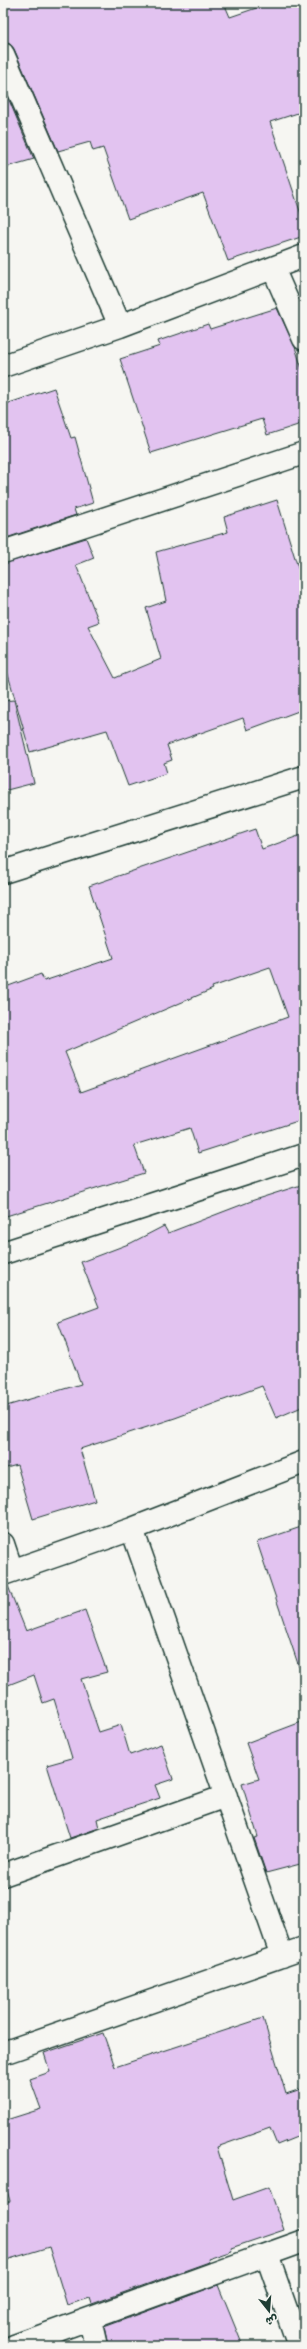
<svg xmlns="http://www.w3.org/2000/svg" width="307" height="2349" font-family="'Comic Neue','Playpen Sans Arabic',sans-serif">
<style>
.building{fill:#e2c3f0;stroke:#1f3d34;fill-rule:evenodd}
.lines{fill:none;stroke-linecap:round;stroke-linejoin:round}
.minor-casing{stroke:#1f3d34;stroke-width:25}
.minor{stroke:#f6f6f2;stroke-width:22}
</style>
<rect width="100%" height="100%" fill="#f6f6f2"/>
<filter id="ink" filterUnits="userSpaceOnUse"><feTurbulence type="fractalNoise" baseFrequency=".025" numOctaves="2"/><feDisplacementMap in="SourceGraphic" scale="8" xChannelSelector="R" yChannelSelector="G"/><feConvolveMatrix kernelMatrix="1 2 1 2 8 2 1 2 1" color-interpolation-filters="sRGB"/></filter>
<g filter="url(#ink)">
<path class="building" d="M3,3h221l6,14 41,-14h29l4,13v95l-34,11 34,101v13l-76,25 -25,-68 -75,26 -25,-71 -10,3 -3,-9 -32,9 -44,-102 -4,-5 -7,-2z
M3,86l31,73 -31,9z
M277,308l18,39 9,28v48l-37,12 -5,-16 -111,34 -31,-94 40,-13 -2,-5 50,-17 2,5z
M54,388l17,50 4,-1 18,66 -19,6 2,6 -73,24v-134z
M277,500l27,87v122l-57,21 -4,-12 -76,27 5,15 -8,3 3,10 -39,13 -21,-56 -77,22 -27,-95v-93l83,-26 8,20 -18,7 23,57 -11,4 27,52 46,-19 -15,-51 20,-7 -10,-49 72,-20 -4,-15z
M14,700l20,83 -31,8v-90z
M255,829l7,20 42,-15v285l-106,34 -8,-25 -56,17 10,28 -141,44v-229l38,-14 3,7 69,-23 -24,-72zM270,967l18,50 -207,75 -16,-40 148,-63 -1,-2z
M304,1184v222l-28,12 -14,-32 -87,32 -95,31 15,51 -62,19 -16,-54 -14,4v-62l78,-23 -23,-62 41,-15 -18,-45 50,-19 33,-17 4,7 86,-33z
M304,1526v140l-5,1 -42,-125z
M3,1586h5l18,45 59,-21 22,62 -26,7 18,53 22,-7 9,30 31,-11 12,35 -18,6 5,13 -63,21 2,9 -29,10 -23,-73 25,-7 -18,-59 -11,4 -9,-28 -31,12z
M304,1721v142l-38,10 -12,-35 4,-1 -16,-53 17,-5 -13,-36z
M263,2018l23,76 18,-6v46l-27,11 -7,-17 -53,19 16,53 36,-13 15,43 -53,18 1,3 -24,8 1,3 -117,42 -2,-6 -23,7 -18,-58 -46,14v-57l7,-3 -7,-24v-56l38,-12 -11,-30 20,-7 -6,-19 59,-20 12,34z
M218,2285l25,61h-135l-4,-19z"/>
<g class="lines">
<defs>
<path id="minor" d="M3,54l117,272
M273,268l31,71
M3,366l117,-40 184,-70
M3,552l301,-99
M3,872l301,-95
M3,1253l301,-98
M132,1529l150,427
M3,1544l9,27
M3,1574l129,-45 172,-67
M3,1875l223,-79
M3,2053l301,-105
M267,2255l32,91
M90,2320l6,26
M14,2346l290,-105"/>
</defs>
<use href="#minor" class="minor-casing"/>
<use href="#minor" class="minor"/>
</g>
</g>
<rect width="307" height="2349" fill="none" stroke="#f6f6f2" stroke-width="16"/>
<rect x="8" y="8" width="291" height="2333" fill="none" stroke="#1f3d34" stroke-width="1.5" filter="url(#ink)"/>
<g transform="translate(269 2311) rotate(163)" stroke="#f6f6f2" stroke-width="3" paint-order="stroke">
<path d="M0-3L7 15L0 10L-7 15Z" fill="#1f3d34"/>
<text y="-6" font-size="11" font-weight="bold" text-anchor="middle" fill="#1f3d34">ش</text>
</g>
</svg>
